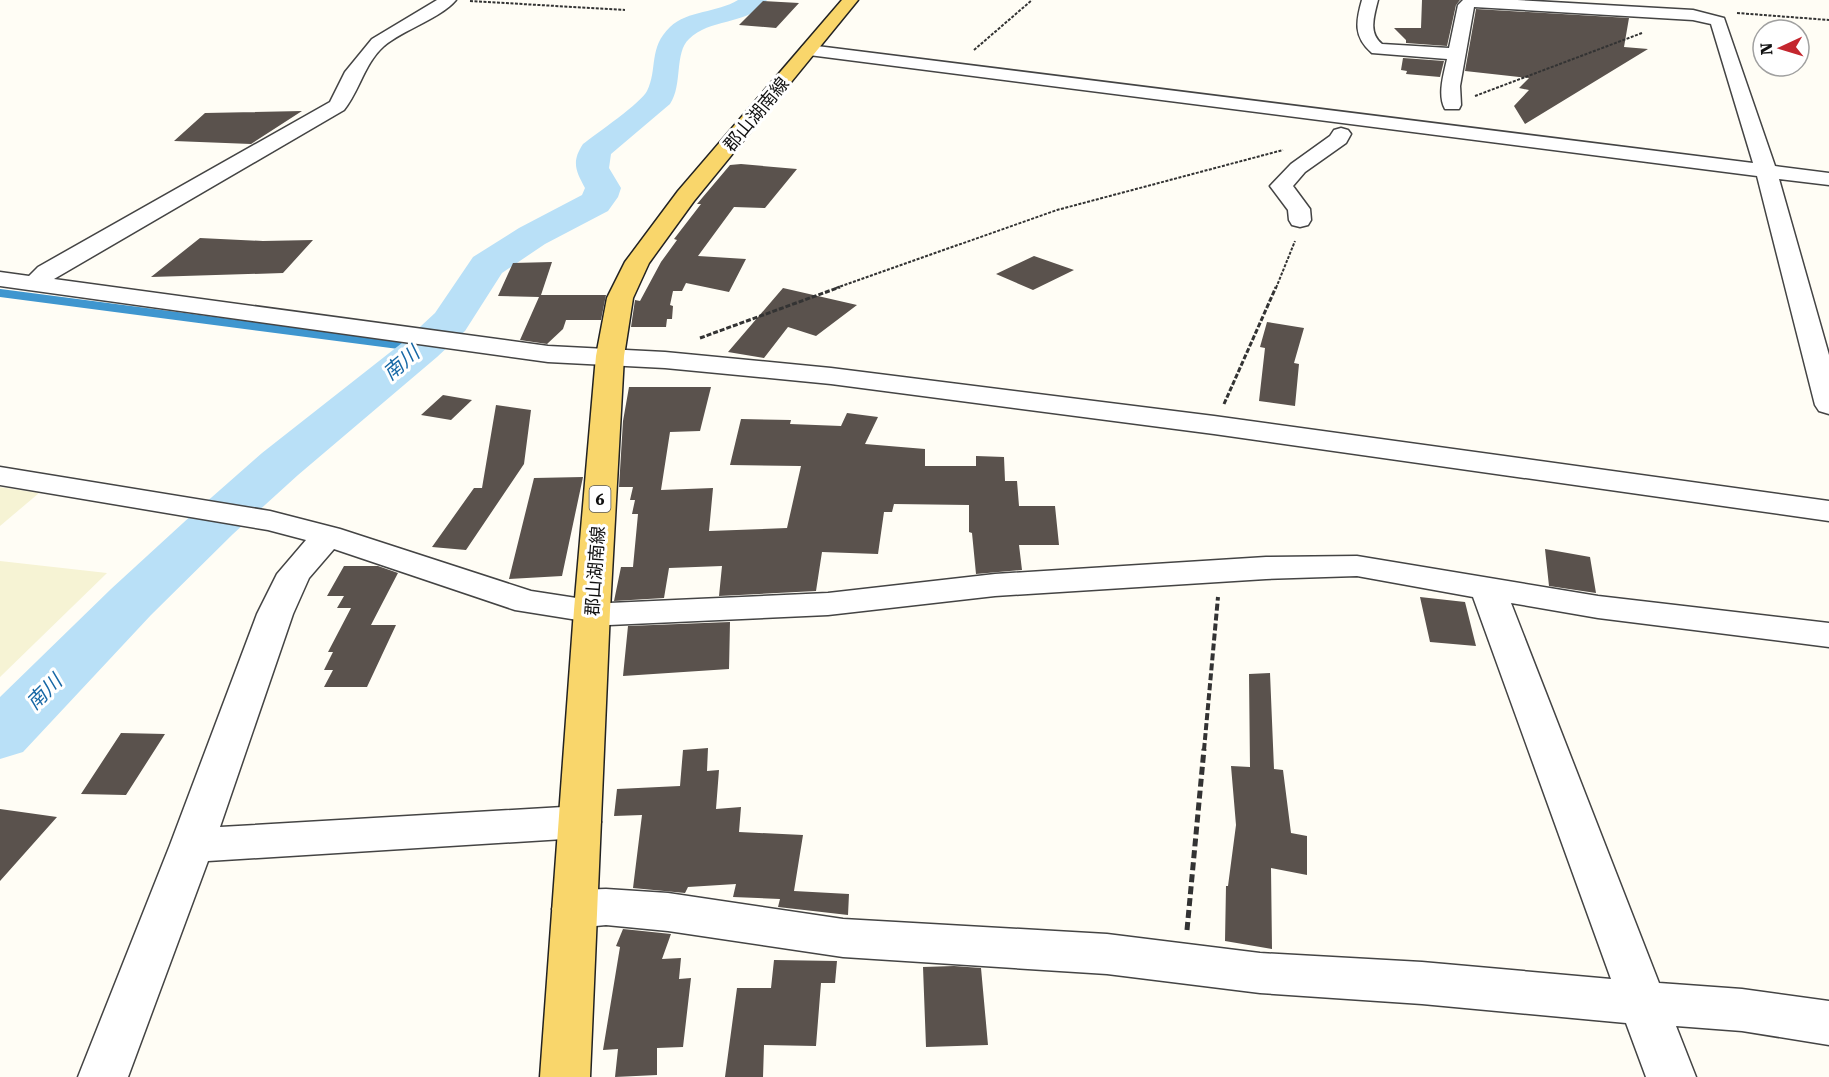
<svg xmlns="http://www.w3.org/2000/svg" width="1829" height="1077" font-family="'Roboto Serif','Noto Sans JP',serif">
<style>
.farmland{fill:#f6f3d4}
.lines{fill:none;stroke-linecap:round;stroke-linejoin:round}
.stream{stroke:#3f96cf;stroke-width:8}
.river{fill:#b9e0f7;fill-rule:evenodd}
.building{fill:#5a524d}
.street-casing{stroke:#444;stroke-width:3}
.primary-casing{stroke:#222;stroke-width:3}
.path-far3{stroke:#333;stroke-width:2;stroke-dasharray:3 1.5;stroke-linecap:butt}
.path-far2{stroke:#333;stroke-width:3;stroke-dasharray:5 2;stroke-linecap:butt}
.path-far1{stroke:#333;stroke-width:4;stroke-dasharray:7 3;stroke-linecap:butt}
.path{stroke:#333;stroke-width:5;stroke-dasharray:8 4;stroke-linecap:butt}
.street{fill:#fff;fill-rule:evenodd}
.primary{fill:#f9d66b;fill-rule:evenodd}
.labels{text-anchor:middle;dominant-baseline:central;stroke-width:6;stroke-linejoin:round;paint-order:stroke}
.shield{fill:#fff;stroke:#585858;stroke-width:1.5}
.shield-label{font-size:16px;font-weight:bold;fill:#111}
.street-label{font-size:18px;fill:#111;stroke:#fff}
.water-label{font-size:20px;font-style:italic;fill:#1768a6;stroke:#fff}
</style>
<rect width="100%" height="100%" fill="#fffdf5"/>
<path class="farmland" d="M0,487l39,6 -39,33z
M0,561l107,12 -107,104z"/>
<g class="lines">
<path class="stream" d="M0,293l422,55"/>
<path class="river" d="M738,0h29c-19,26 -56,17 -78,39 -15,14 -6,46 -19,65l-59,50 -2,14 12,20 -3,9 -10,14 -63,33 -43,29 -37,58 -28,26 -139,118 -65,59 -82,81 -128,137 -23,7v-62l111,-108 84,-77 67,-59 145,-114 28,-26 38,-56 46,-29 63,-33 3,-7c-9,-17 -14,-26 -2,-44 13,-10 59,-42 64,-53 11,-22 1,-43 23,-64 18,-17 47,-14 68,-27z"/>
</g>
<path class="building" d="M1422,0h38l-4,5 -9,41 -41,-3v-3l-12,-12h27z
M763,1l36,2 -23,25 -37,-3z
M1476,9l153,9 -5,29 24,2 -123,75 -11,-18 15,-16 -10,-2 10,-10 -64,-7z
M1403,58l41,3 -4,16 -34,-3 1,-3 -6,-1z
M302,111l-51,33 -77,-3 31,-28z
M741,164l56,5 -32,39 -31,-1 -36,49 48,3 -17,33 -43,-9 -4,8h-9l-3,14 3,1 -1,13h-5l-1,8h-35l4,-27 5,1 21,-39 16,-22 -3,-1 27,-35h-4l33,-39z
M200,238l63,3 50,-1 -30,33 -132,4z
M1034,256l40,14 -41,20 -37,-16z
M552,262l-11,33h65l-5,25h-35l-3,9 -16,15 -27,-4 19,-43 -41,-1 15,-33z
M783,288l74,17 -41,31 -28,-9 -24,31 -36,-6z
M1267,322l37,6 -10,35 5,1 -4,42 -36,-5 6,-53 -5,-1z
M629,387h82l-11,44 -30,1 -9,58 52,-2 -4,43 78,-3 14,-62 -71,-1 11,-46 50,1 -1,4 51,2 6,-13 31,4 -13,27 60,5v17h51v-10l28,1 1,24h12l2,25h36l4,39h-40l3,25 -46,4 -4,-41 -3,-1v-27l-75,-1 -2,8h-8l-6,42 -56,-2 -6,39 -97,5 3,-30 -53,2 -5,30 -50,3 7,-34h12l5,-53h-6l3,-14h-5l3,-13h-14l4,-66z
M443,395l29,5 -21,20 -30,-5z
M496,405l35,5 -7,54 -58,86 -34,-3 42,-59h8z
M583,477l-21,99 -53,3 25,-101z
M1545,549l45,8 6,36 -47,-7z
M344,566h34l20,7 -27,52h25l-29,62h-43l9,-17h-9l9,-18h-5l23,-44h-14l7,-12h-17z
M1420,597l45,5 11,44 -46,-4z
M730,622l-1,47 -106,7 5,-50z
M1270,673l4,96 9,1 8,63 16,3v39l-36,-7 1,81 -47,-8 1,-55h2l8,-61 -5,-59 19,1 -1,-93z
M121,733l44,1 -39,61 -45,-1z
M708,748l-1,23 12,-1 -3,39 25,-2 -2,25 64,3 -9,56 55,3 -1,21 -70,-8 2,-8 -47,-2 3,-13 -48,3 -3,6 -52,-5 9,-73 -28,1 3,-27 63,-3 3,-36z
M0,809l57,8 -57,64z
M623,929l48,5 -9,25 19,-1 -2,21 12,-1 -8,69 -26,1v27l-42,2 3,-28 -15,1 17,-103 -4,-1z
M774,960l63,1 -2,22h-14l-5,63 -52,-1 -1,32h-38l12,-89h34z
M954,966l27,2 7,77 -62,2 -3,-80z"/>
<g class="lines">
<defs>
<path id="street" d="M437,0h19c-15,18 -53,30 -72,46 -20,18 -24,44 -40,64l-290,169 494,67 117,6 166,16 383,48 615,85v20l-615,-87 -383,-50 -166,-16 -117,-6 -548,-76v-14l29,4 9,-9 292,-165 15,-30 27,-33z
M1362,0h16c-4,16 -10,33 4,44l67,4 9,-43 5,-5h54l176,10 31,8 51,148 54,7v12l-50,-6 50,176v59l-10,-3 -4,-6 -58,-229 -948,-121 -6,-1 -3,-4 3,-4 6,-1 944,118 -42,-139 -18,-4 -219,-13 -14,79 1,19 -2,4h-14c-8,-14 -1,-36 2,-50l-75,-6c-19,-16 -16,-32 -10,-53z
M1341,128l7,2 3,4 -5,9 -41,29 -12,14 17,23 1,11 -3,5 -8,2 -8,-2 -3,-5 -1,-10 -18,-24 21,-22 39,-28 4,-6z
M0,467l270,44 70,18 191,62 78,12 219,-10 167,-19 271,-17 91,-1 241,40 231,27v24l-231,-29 -87,-15 148,380 83,6 87,12v44l-87,-14 -66,-5 20,51h-50l-20,-54 -204,-19 -162,-11 -153,-19 -264,-17 -175,-26 -62,-6 -31,3 -16,-6 -7,-13 7,-13 16,-6 31,-1 62,4 175,26 264,15 153,19 162,9 189,17 -138,-382 -116,-21 -91,3 -271,17 -167,19 -219,10 -94,-15 -181,-61 -25,29 -16,36 -73,213 360,-21 15,4 6,12 -6,12 -15,4 -372,23 -80,216h-50l92,-232 87,-231 20,-40 29,-34 -38,-10 -268,-45z"/>
<path id="primary" d="M842,0h16l-164,201 -45,62 -16,35 -9,58 -14,254 -20,467h-50l34,-467 22,-254 11,-58 18,-36 53,-71z"/>
</defs>
<use href="#street" class="street-casing"/>
<use href="#primary" class="primary-casing"/>
<path class="path-far3" d="M470,1l155,9
M1737,13l92,7
M974,50l58,-50
M1475,96l167,-63
M836,288l221,-78 226,-60
M1276,288l19,-47"/>
<path class="path-far2" d="M700,338l140,-51
M1224,404l52,-117"/>
<path class="path-far1" d="M1204,750l14,-153"/>
<path class="path" d="M1187,930l17,-181"/>
<use href="#street" class="street"/>
<use href="#primary" class="primary"/>
</g>
<g class="labels">
<rect class="shield" x="589.5" y="486" width="21" height="26" rx="4.5"/>
<g class="shield-label">
<text x="600" y="499">6</text>
</g>
<g class="street-label">
<text transform="translate(756 114) rotate(-50)">郡山湖南線</text>
<text transform="translate(595 571) rotate(-86)">郡山湖南線</text>
</g>
<g class="water-label">
<text transform="translate(401 363) rotate(-40)">南川</text>
<text transform="translate(44 692) rotate(-45)">南川</text>
</g>
</g>
<g transform="translate(1781 48) rotate(266)"><circle r="28" fill="#ffffff" stroke="#a0a0a0" stroke-width="1.5"/>
<path d="M0-4.5L10 22L0 15L-10 22Z" fill="#c4262e"/>
<text y="-9" font-size="16" font-weight="bold" text-anchor="middle" fill="#111111">N</text>
</g>
</svg>
